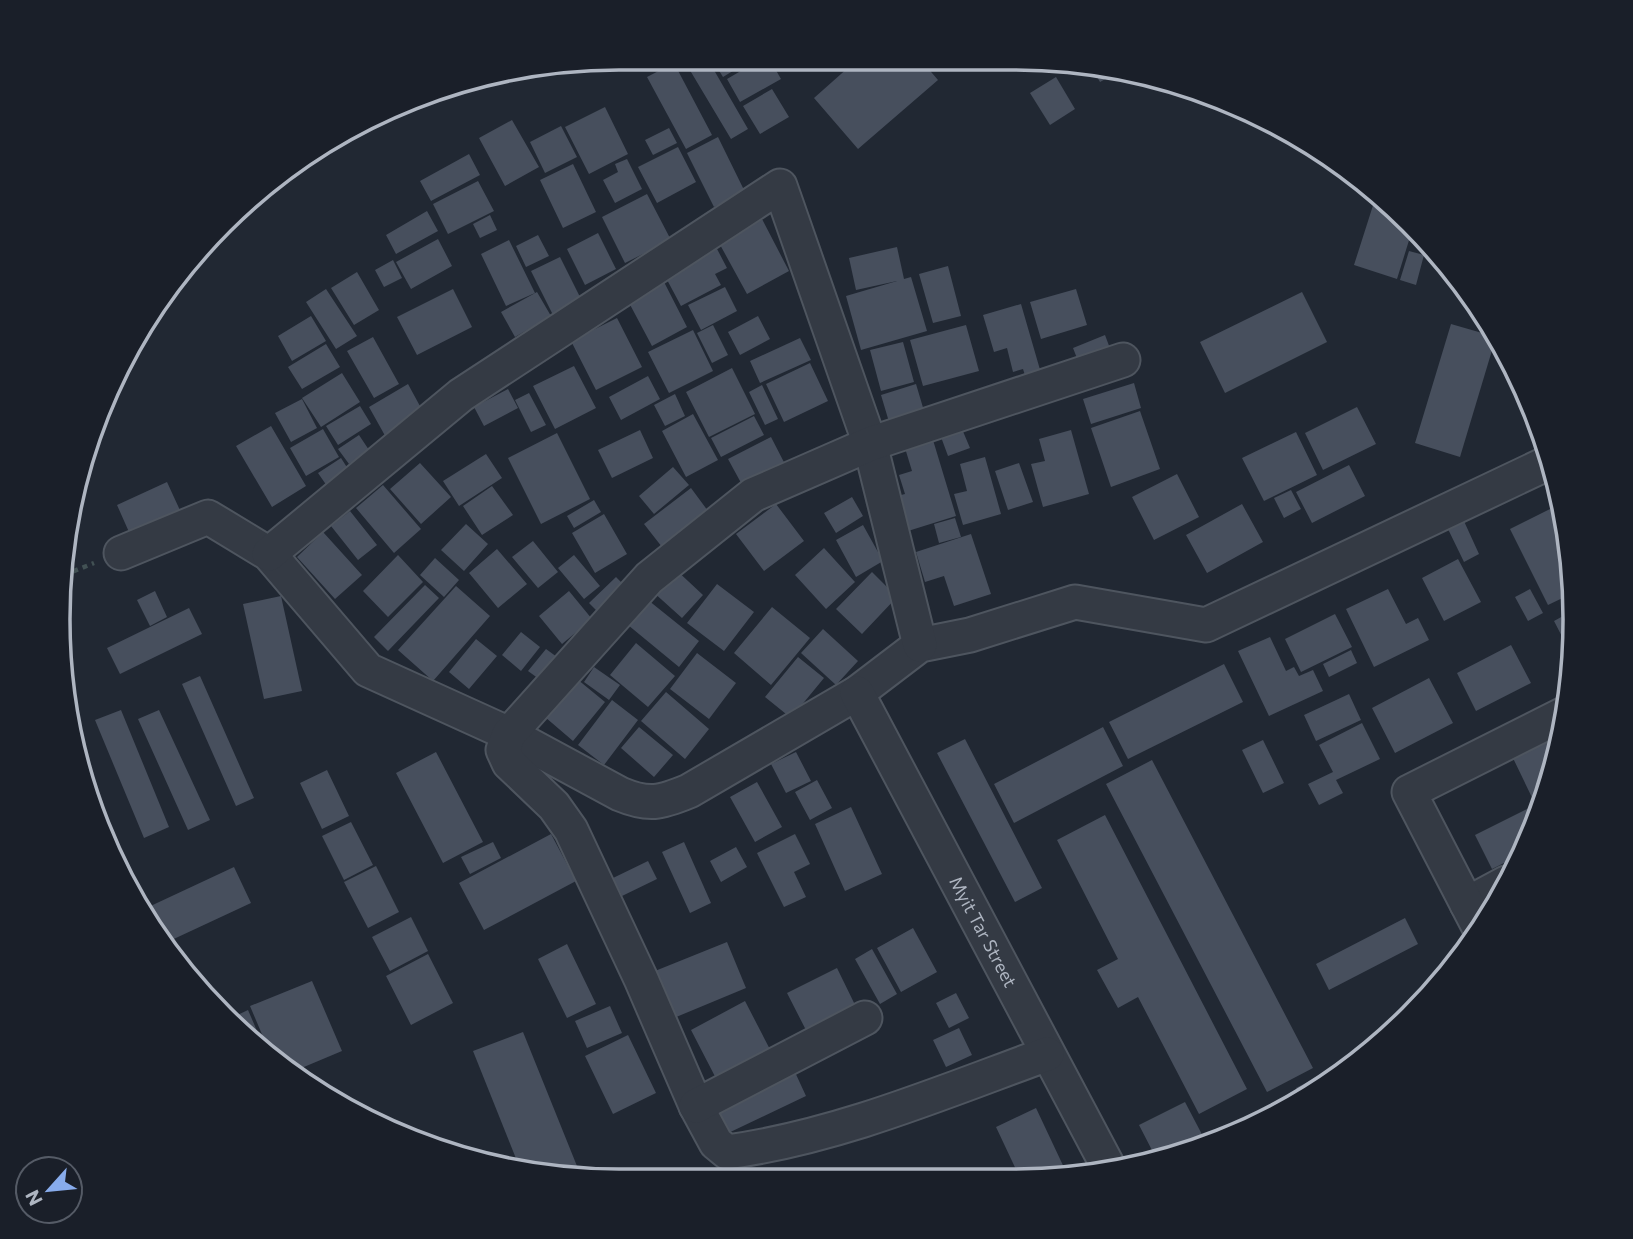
<svg xmlns="http://www.w3.org/2000/svg" width="1633" height="1239" font-family="Commissioner,sans-serif">
<style>
.building{fill:#474f5d}
.lines{fill:none;stroke-linecap:round;stroke-linejoin:round}
.minor-casing{stroke:#4e555f;stroke-width:37}
.path{stroke:#425154;stroke-width:4.5;stroke-dasharray:5 5;stroke-linecap:butt}
.minor{stroke:#343a44;stroke-width:33}
.labels{text-anchor:middle;dominant-baseline:central;stroke-width:5;stroke-linejoin:round;paint-order:stroke}
.street-label{font-size:18px;fill:#aeb5c1;stroke:#1a1f29}
.rim{fill:none;stroke:#aeb5c1;stroke-width:3.5}
</style>
<rect width="100%" height="100%" fill="#212833"/>
<path class="building" d="M672,58h28l-20,12z
M704,58h3l41,71 -17,10 -43,-72z
M711,58h25l5,8 -18,11z
M763,58h6l12,21 -41,23 -13,-23z
M859,58l61,1 18,21 -80,69 -44,-51z
M929,59h21l-12,10z
M674,63l38,72 -26,14 -39,-72z
M1091,66l29,5 -20,11z
M1056,77l19,32 -25,16 -20,-32z
M772,89l17,28 -29,17 -17,-28z
M605,107l23,47 -39,20 -24,-47z
M512,120l27,47 -34,19 -26,-48z
M561,126l16,31 -32,16 -15,-31z
M669,128l8,15 -24,12 -8,-15z
M718,137l27,55 -31,15 -27,-54z
M678,147l18,35 -39,21 -19,-36z
M469,154l11,21 -49,26 -11,-20z
M627,159l15,30 -27,14 -12,-23 15,-8 -3,-8z
M573,164l23,48 -33,16 -23,-48z
M478,181l16,30 -46,23 -15,-30z
M647,194l24,46 -46,23 -23,-46z
M1376,196l35,38 -14,45 -43,-14z
M427,211l11,20 -42,23 -10,-19z
M490,215l7,15 -17,8 -7,-14z
M761,217l28,54 -42,23 -29,-53z
M598,233l18,36 -31,16 -18,-36z
M538,235l11,21 -23,11 -10,-21z
M438,239l14,27 -41,23 -15,-27z
M509,240l26,53 -29,13 -25,-52z
M716,247l11,21 -12,6 6,11 -40,21 -16,-30z
M897,247l7,32 7,-2 16,54 -66,19 -15,-54 51,-15 -41,9 -7,-32z
M1409,251l15,4 -8,30 -16,-5z
M560,257l23,46 -29,14 -23,-46z
M393,260l9,18 -18,9 -9,-17z
M948,266l13,50 -28,7 -14,-49z
M357,272l22,38 -25,15 -23,-37z
M663,280l24,47 -35,19 -25,-47z
M725,287l12,24 -36,19 -13,-25z
M326,289l31,47 -21,13 -30,-47z
M453,289l19,38 -55,28 -20,-38z
M1076,289l11,36 -46,14 -11,-37z
M537,292l14,24 -36,21 -14,-25z
M1302,292l25,50 -102,51 -25,-51z
M1021,304l22,76 -15,5 -5,-16 -10,3 -6,-24 -13,4 -11,-37z
M311,316l15,25 -34,20 -14,-25z
M758,316l12,23 -30,16 -12,-23z
M617,318l25,49 -46,23 -25,-49z
M1451,324l45,13 -36,120 -45,-14z
M713,325l15,30 -16,8 -15,-30z
M966,325l13,46 -56,15 -13,-46z
M693,330l20,41 -44,22 -21,-41z
M1105,335l9,24 -32,12 -9,-23z
M373,337l26,47 -25,14 -27,-47z
M800,338l11,22 -51,23 -10,-22z
M903,342l11,40 -33,9 -11,-41z
M326,344l14,23 -38,22 -14,-22z
M810,363l18,38 -44,21 -18,-38z
M574,366l22,42 -41,21 -22,-43z
M732,368l23,46 -46,23 -23,-45z
M342,373l18,29 -39,25 -19,-29z
M648,376l12,23 -39,21 -12,-23z
M1134,383l7,25 -50,16 -8,-25z
M408,384l19,35 -39,22 -19,-34z
M916,384l11,37 -35,11 -11,-37z
M762,385l16,34 -13,6 -16,-33z
M508,389l10,19 -34,18 -10,-19z
M529,393l17,32 -15,7 -16,-32z
M675,394l10,22 -20,10 -11,-21z
M302,399l15,29 -26,14 -16,-29z
M360,406l11,18 -33,21 -12,-19z
M1357,407l19,37 -53,26 -18,-37z
M1140,411l20,58 -49,18 -20,-59z
M693,414l25,46 -32,17 -24,-46z
M754,416l10,19 -43,22 -10,-19z
M271,426l35,60 -34,21 -36,-61z
M323,429l16,28 -33,19 -16,-28z
M962,429l8,19 -22,8 -7,-19z
M640,430l13,28 -41,20 -14,-28z
M1071,430l18,64 -46,13 -12,-43 14,-3 -6,-22z
M1296,432l21,43 -53,26 -22,-43z
M557,433l33,66 -49,25 -33,-66z
M359,435l10,15 -20,14 -11,-15z
M771,437l17,33 -42,22 -18,-33z
M933,440l23,76 -48,15 -11,-35 8,-2 -6,-19 13,-4 -7,-23z
M486,454l16,24 -43,28 -16,-25z
M985,457l16,57 -38,11 -9,-31 13,-3 -7,-27z
M341,458l9,14 -23,14 -9,-13z
M420,463l31,34 -30,27 -31,-35z
M1019,463l14,39 -25,8 -13,-39z
M1349,465l16,31 -53,27 -16,-31z
M673,467l16,18 -35,29 -15,-18z
M1177,474l22,43 -45,23 -22,-43z
M167,482l17,37 -51,22 -16,-36z
M383,485l38,44 -27,24 -38,-45z
M492,486l21,29 -31,20 -19,-29z
M691,488l17,23 -46,36 -18,-23z
M1291,490l10,19 -17,9 -10,-20z
M852,497l11,19 -27,17 -12,-20z
M594,500l7,12 -27,16 -7,-12z
M776,504l28,37 -40,30 -28,-37z
M1242,504l21,38 -56,31 -21,-38z
M1558,505l7,14 8,74 -25,12 -38,-76z
M350,511l27,34 -19,15 -27,-34z
M604,514l23,40 -32,19 -23,-40z
M955,518l6,19 -22,6 -5,-19z
M1463,519l16,35 -15,8 -17,-35z
M466,524l22,20 -24,27 -23,-21z
M863,525l20,36 -27,16 -20,-37z
M323,532l39,43 -27,24 -38,-42z
M971,534l20,60 -37,12 -10,-30 -19,6 -9,-30z
M533,541l25,31 -20,16 -26,-31z
M824,548l31,34 -29,27 -31,-34z
M497,549l30,35 -29,24 -29,-35z
M398,555l25,27 -35,35 -25,-26z
M574,555l26,31 -16,13 -26,-31z
M435,558l24,22 -15,17 -24,-22z
M1458,559l23,43 -37,19 -22,-43z
M673,567l30,28 -21,23 -30,-27z
M872,572l25,25 -35,37 -26,-25z
M616,577l11,11 -27,26 -11,-11z
M717,584l37,28 -30,39 -37,-28z
M425,585l14,13 -51,53 -14,-14z
M456,586l34,30 -57,65 -35,-31z
M1388,589l18,35 12,-6 11,22 -55,27 -28,-58z
M1530,589l13,24 -15,8 -13,-24z
M155,591l12,26 -17,9 -13,-26z
M569,591l23,28 -30,25 -23,-28z
M281,596l21,95 -38,8 -21,-95z
M648,600l51,41 -20,26 -51,-42z
M772,607l38,31 -39,47 -37,-32z
M189,608l13,26 -82,40 -13,-26z
M1574,610l1,9 -3,37 -18,-35z
M1335,614l17,33 -51,25 -16,-33z
M823,629l35,32 -22,24 -35,-32z
M521,632l19,15 -19,24 -19,-16z
M1270,637l16,34 8,-4 5,9 14,-6 10,21 -54,25 -31,-65z
M476,639l21,17 -28,33 -20,-17z
M636,643l39,33 -27,31 -38,-32z
M1511,645l20,38 -55,28 -19,-38z
M546,649l11,8 -18,22 -11,-8z
M1351,650l6,13 -28,14 -6,-13z
M697,653l39,30 -27,36 -39,-30z
M798,657l26,21 -33,40 -26,-21z
M1224,664l19,38 -115,57 -19,-37z
M594,667l26,18 -11,15 -25,-18z
M200,676l54,122 -18,8 -54,-122z
M1429,678l24,45 -58,30 -23,-45z
M577,679l28,23 -32,39 -28,-24z
M666,692l43,37 -24,30 -44,-38z
M1349,694l12,26 -45,21 -12,-26z
M612,700l26,20 -34,45 -26,-20z
M121,710l48,117 -25,11 -49,-118z
M159,710l51,110 -22,10 -50,-111z
M1362,723l18,36 -44,21 7,13 -24,12 -11,-21 25,-12 -14,-27z
M639,727l34,28 -19,22 -33,-29z
M1103,727l20,39 -109,57 -20,-39z
M1556,733l4,9 -21,70 -27,-56z
M965,739l77,149 -27,14 -78,-149z
M1263,740l21,43 -21,10 -21,-43z
M436,752l47,90 -40,21 -47,-90z
M796,752l15,29 -25,12 -15,-29z
M1152,760l161,308 -46,24 -161,-308z
M327,770l22,46 -27,13 -22,-46z
M817,780l15,28 -22,12 -15,-28z
M757,782l25,45 -27,15 -25,-45z
M851,807l31,67 -37,17 -30,-67z
M1529,808l7,14 -14,32 -30,15 -17,-34z
M1105,815l142,274 -48,25 -61,-117 -20,11 -21,-38 21,-11 -61,-119z
M351,822l22,43 -29,15 -22,-44z
M551,834l25,47 -92,49 -25,-47z
M795,834l15,30 -16,8 12,25 -22,10 -27,-54z
M493,842l8,16 -31,16 -9,-17z
M684,842l27,61 -21,10 -28,-61z
M736,847l11,20 -26,15 -11,-21z
M648,861l9,18 -35,17 -9,-18z
M376,866l23,46 -31,16 -24,-46z
M234,867l17,36 -88,41 -10,-12 -11,-22z
M411,917l17,34 -38,20 -18,-34z
M1405,918l13,26 -89,46 -13,-26z
M913,928l24,44 -36,20 -24,-44z
M727,942l19,46 -77,32 -19,-47z
M567,944l29,60 -29,14 -29,-59z
M872,949l25,45 -17,10 -25,-45z
M428,954l25,49 -42,22 -25,-49z
M837,968l21,43 -49,25 -22,-43z
M312,981l30,70 -50,21 -20,-14 -22,-52z
M956,993l13,25 -20,10 -13,-25z
M745,1001l31,60 -54,29 -31,-60z
M610,1006l12,27 -35,15 -12,-27z
M248,1010l19,44 -18,-12 -20,-23z
M1416,1010l-5,6 -18,15 -4,-8z
M959,1028l13,27 -26,12 -13,-27z
M523,1032l58,144h-34l-26,-5 -48,-120z
M628,1035l28,58 -43,21 -28,-58z
M794,1070l12,26 -84,40 -13,-26z
M1327,1072l5,10 -30,17 -6,-11z
M1185,1102l22,42 -51,14 -17,-33z
M1036,1108l32,68h-49l-23,-49z"/>
<g class="lines">
<defs>
<g id="minor">
<path d="M121,553l87,-36 61,37 99,116 141,64 111,60c29,12 40,9 69,-3l168,-98 63,-48 50,-10 105,-33 131,23 344,-163"/>
<path d="M269,554l192,-159 319,-209 90,258 50,201"/>
<path id="s1" d="M857,693l253,477"/>
<path d="M1467,904l39,-21"/>
<path d="M1481,931l-72,-139 157,-79"/>
<path d="M1047,1054c-104,38 -210,83 -320,98l-11,-9 -20,-37 -55,-127 -70,-149 -17,-24 -45,-43 -6,-13 6,-16 140,-156 104,-83 117,-51 253,-84"/>
<path d="M696,1106l169,-88"/>
</g>
</defs>
<use href="#minor" class="minor-casing"/>
<path class="path" d="M64,575l30,-12"/>
<use href="#minor" class="minor"/>
</g>
<g class="labels">
<g class="street-label">
<text stroke="none"><textPath href="#s1" startOffset="270">Myit Tar Street</textPath></text>
</g>
</g>
<path d="M0 0H1633V1239H0ZM619 70H1014A549 549 0 0 1 1563 619V620A549 549 0 0 1 1014 1169H619A549 549 0 0 1 70 620V619A549 549 0 0 1 619 70Z" fill="#1a1f29" fill-rule="evenodd"/>
<path class="rim" d="M619 70H1014A549 549 0 0 1 1563 619V620A549 549 0 0 1 1014 1169H619A549 549 0 0 1 70 620V619A549 549 0 0 1 619 70Z"/>
<g transform="translate(49 1190) rotate(243)"><circle r="33" fill="#1a1f29" stroke="#555b66" stroke-width="2"/>
<path d="M0-5L12 26L0 18L-12 26Z" fill="#88acec"/>
<text y="-10" font-size="19" font-weight="bold" text-anchor="middle" fill="#aeb5c1">N</text>
</g>
</svg>
